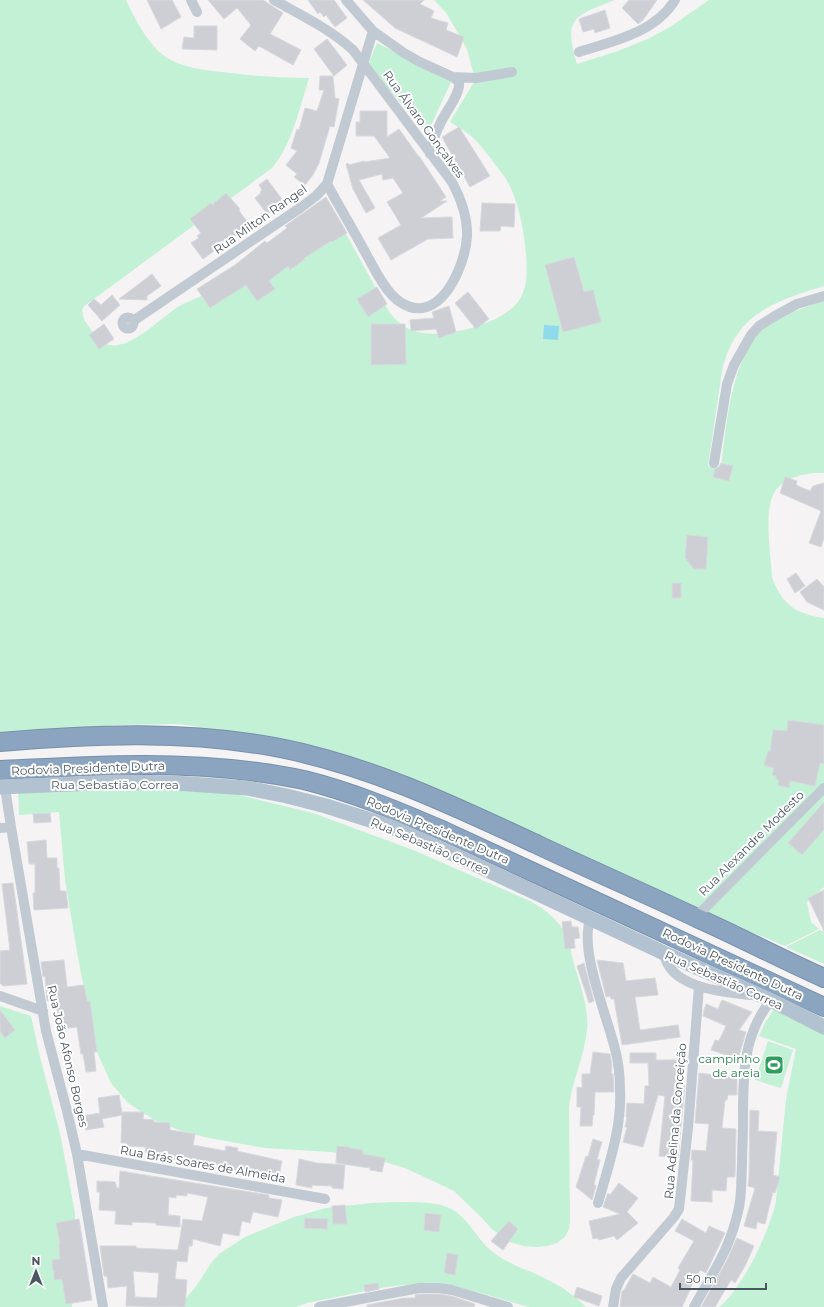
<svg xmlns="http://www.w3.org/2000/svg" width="824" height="1307" font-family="Montserrat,sans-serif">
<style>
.green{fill:#c3f1d5}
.water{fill:#90daee}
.building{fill:#cdcfd5;stroke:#d7d9de;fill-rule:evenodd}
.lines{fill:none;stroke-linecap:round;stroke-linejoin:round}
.highway-casing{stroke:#7690ad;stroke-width:20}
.street{stroke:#c1cad2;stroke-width:10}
.primary{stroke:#b3c2d1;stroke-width:15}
.highway{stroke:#8ba5c1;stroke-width:18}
.labels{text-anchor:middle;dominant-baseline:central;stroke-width:4;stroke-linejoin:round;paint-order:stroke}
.street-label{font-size:12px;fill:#4a5661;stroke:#fff}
.leisure-label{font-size:12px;fill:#27864d;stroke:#fff;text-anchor:end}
</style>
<rect width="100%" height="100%" fill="#f5f3f3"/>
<path class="green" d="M0,0h126c9,19 20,41 37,55 19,14 44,15 67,18 26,3 52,5 79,5 -9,29 -17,67 -37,90l-189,139c-3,9 4,17 9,24 4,5 8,11 14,13 23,9 56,-28 75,-39l164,-73 44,80c8,10 16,17 29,20 26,7 87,-8 102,-33 8,-14 7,-28 6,-44 -2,-25 -7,-54 -20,-76 -4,-6 -10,-13 -14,-19 -7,-9 -14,-18 -22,-25 -6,-5 -14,-9 -20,-13l24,-40 -1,-10 -6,-23 -20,-35 -13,-14h181c-41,16 -52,17 -38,64l41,-13 32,-13 20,-11 39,-27h115v286c-51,16 -89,28 -102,85l-14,95 13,2c5,-42 10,-109 42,-139 3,-4 9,-6 13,-8 16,-9 31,-15 48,-20v172c-17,-1 -43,4 -51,22 -9,18 -2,62 -1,82 10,28 24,37 52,41v269l-17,15 4,20 8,7 -34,17 -69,-29 -254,-117 -117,-42 -88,-23 -78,-11 -65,1 -114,13z
M377,43l75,37 -25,54 -59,-69z
M86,785l149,9 78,19 100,37 117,51c15,8 30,20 37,36 3,7 4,16 6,23 6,23 16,46 14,69 -2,27 -15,51 -18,78l1,114 -1,8 -4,8 -8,6 -10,3 -11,1 -13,-1 -13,-4 -17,-12 -12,-13 -27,-26 -49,-23 -27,-8 -47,-8 -66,-4 -61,-11 -25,-7 -23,-9 -28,-18 -17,-20 -14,-31 -19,-94 -13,-78 -6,-68 -40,3 -1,-26z
M820,930l4,2v32l-38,-17z
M0,1006l31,10 9,41 20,76 15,80 -3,94h-72z
M774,1009l50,25v273h-105c24,-19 51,-77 57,-106l10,-102 10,-50 -37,-13 6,-13z
M768,1041l25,9 -12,38 -26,-8z
M395,1202c18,0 35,-1 52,5 23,10 28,32 47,46 16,12 35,17 52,26 15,7 28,16 40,28h-57l-66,-19 -14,-3 -26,-2 -37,4 -79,16 -11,4h-120l11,-10 10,-12 14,-22 8,-9 26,-17 49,-20 32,-9 46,-5z"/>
<path class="water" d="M544,325l15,1 -1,14 -15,-1z"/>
<path class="building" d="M147,0h25l9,17 -20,12z
M208,0h55l20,13 -13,21 31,16 -8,15 -34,-19 -4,5 -15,-12 11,-14 -14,-17 -13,11z
M308,0h26l13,18 -12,9 -9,-12 -2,2 -4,-5 -2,2z
M363,0h61l-4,4 14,7 -3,7 17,5 -2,7 18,7 -7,20 -62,-29z
M629,0h28l-14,20 -5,4 -16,-16z
M605,10l5,18 -15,5 -1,-4 -11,3 -4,-13z
M194,26h23v24l-35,-1 2,-12 10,1z
M327,39l20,26 -13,11 -20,-27z
M320,76h13l2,22 4,1 -5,28 -4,-1 -11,37 -6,12 -8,10 -11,-8 3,-3 -11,-9 11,-14 -6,-3 6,-19 2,1 6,-22 12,3 7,-21h-5z
M360,111h27v26l12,-8 20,28v-1l27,41 -6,4h7l-26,17 31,-1 1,21 -25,1 -37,21 -13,-22 23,-13 -14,-23 16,-9 -10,-15 -10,2 -1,-6 -23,6 16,28 -9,5 -13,-24 -7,-25 2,-1 1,2 15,-4 1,1 25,-4 -16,-22h-18v-14h4z
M459,127l31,49 -20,11 -28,-50z
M267,179l17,23 -17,12 -12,-16 6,-5 -1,-1 2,-2 -3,-5z
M226,193l14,16 -1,2 11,14 -47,34 -12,-16 8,-5 -2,-2 4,-3 -11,-14 21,-16 1,2z
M326,197l21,36 -15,9 -1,-1 -27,17 1,1 -15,11 -2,-4 -19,15 6,8 -18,12 -11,-16 -36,23 -13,-19 38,-24 30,-24 2,2 20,-15 -2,-2z
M482,203l33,1 -1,23 -13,-1 -1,5h-20z
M574,257l10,35 9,-2 8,32 -38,10 -18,-67z
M152,274l9,12 -14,10v4l-28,-1z
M377,287l10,17 -19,13 -11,-18z
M468,292l21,27 -13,10 -21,-26z
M112,295l8,10 -18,16 -14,-16 6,-6 7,6z
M449,306l7,26 -17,6 -3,-9 -25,2 -1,-11 24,-2 -2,-6z
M104,324l10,15 -15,10 -10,-14z
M371,324h34l1,40 -35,1z
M721,463l12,3 -4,15 -16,-4 2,-8 4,-2z
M785,477l12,4 -1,4 14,6 3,-5 11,-3v55l-3,9 -12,-4 12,-32 -41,-18z
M687,535l21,2 -2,32h-12l-9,-11z
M796,573l9,13 -10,7 -8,-14z
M817,579l7,8v23l-17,-8 -7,-10z
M672,583h9v15h-9z
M788,720l36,5v39l-4,-1 -5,23 -25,-5 -1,7 -11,-3 1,-5 -3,-1v-3l-4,-1 2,-7 -10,-3 4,-14 2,1 3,-22 14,1z
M824,802v28l-22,25 -14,-12z
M50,813l1,9 -17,1 -1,-9z
M46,840l1,18h10v10h2l1,23h6l2,17 -34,2 -1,-17h2v-29h-6l-2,-22z
M13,883l14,101 -24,2 -3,-3v-32l10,-1 -8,-66z
M824,890v41l-16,-33z
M571,921l1,6h6l2,11 -6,1 1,9 -10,1 -3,-27z
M64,960l3,27 17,-2 3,16h3l7,51h-3l2,19 -10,1 -3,-18h-2l-4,-27 -17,2 -4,-27 -2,1 -1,-3 -6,1 -2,-25 -2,1 -2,-15z
M597,960l26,3 3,18 29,-3 3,17 -23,2 5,33 38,-5 2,12 -58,8 -8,-46h-3l-1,-3 -4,1z
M584,963l10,38 -5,2 -12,-37z
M722,1000l30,12 -13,18 7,2 -8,27 -27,-9 4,-10 4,1 7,-15 -23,-10 1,-6 2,-6 12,5z
M0,1010l15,20 -10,8 -5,-7z
M593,1052l17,2 2,12 -1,7 2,1 1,18h-19l-1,23h-1l-1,11h-12l1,-19h-4v-20l5,1v-14h8z
M630,1053h26v7h22l1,25h6l-7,73 -19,-2 6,-60 -7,-1 -15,52 -20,-5 4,-15h-2l2,-10h-1l1,-14 17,1 1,-18h4l-1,-23h-18z
M699,1073l38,5v17h-9l-1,5h-2l-3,28 14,1 -1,48h-8l-1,14 -14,-1v12l-21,-1 2,-41h-2l1,-10 14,1 3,-27 -14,-1z
M119,1095l3,18v-1h22l-1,7 11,1v2l16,1v7l25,4 -2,11 32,6 1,-5 12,2 -1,3 45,10 -3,15 -35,-6 -1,2 -14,-2 -8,-1 -3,-2v-2l-12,-2 -22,-4v3l-14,-3v-1l-20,-3v-2l-5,-1 1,-5 -19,-1v-3h-6l1,-28 -20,4 2,8 -18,3 -3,-14 17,-3 -2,-15z
M750,1110l9,1 -1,20 19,1 -4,43 7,2 -5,16 -2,-1 -8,32 -8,-2 -1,7 -12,-3 11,-38 -7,-2 1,-8z
M593,1139l9,3 -5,17 3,1 -6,24 2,2 -4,14 -16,-13 10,-31 2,1z
M337,1146l12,1v1l14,2v4l22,4 -3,14 -12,-2v-2l-34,-5z
M299,1159l18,4 28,2 -2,24 -11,-1v-2l-20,-1v3l-16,-3z
M120,1171l149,24v3l13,2 -4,17 -25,-5 -3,11 -8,-2 -3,15 -16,-3 -3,13 -27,-7 -1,7h-3l-2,16 -10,-1 -2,18 12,1 -2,27 -59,-1 1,-20 -19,2 -1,-12h-3l-4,-30h36v2l42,2 5,-31 19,2 6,-24 -21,-4v3l-11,-1v3l-7,-1 -1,18 12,1v11l-24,-2v-2l-24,-1v3l-17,-1 1,-13 -17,-1 1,-18h-3v-11l18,1 2,6h2zM133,1271l26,2 -2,25 -22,-1z
M619,1183l19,15 -11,14 11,11 -21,17 -3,-4 -15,4 -1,-2 -5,1 -4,-18 31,-7 -17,-7 5,-14 2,2z
M345,1205l2,19h-14l-1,-18z
M425,1213l16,2 -2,17 -15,-2z
M305,1218l23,1 -1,10 -23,-1z
M79,1219l13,81 -26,4 -4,-25 -8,1v-9h-1l-1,-11 8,-1 -1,-15h1l-4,-21z
M682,1219l24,14 3,-7 16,7 -19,40 -6,-3 -11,20h1l-8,17h-62l2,-16 2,-1 9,-16 17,9 3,-6 18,10 9,-17 -2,-2 16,-27 -19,-10z
M509,1221l9,8 -15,21 -12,-9z
M737,1238l17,8 -9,20 -10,17 -4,-3 -16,27h-14l25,-45z
M447,1253l11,2 -3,20 -11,-2z
M378,1283l1,6 -14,3 -1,-7z
M577,1287l25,9 -3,10 -25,-9z
M420,1294h18l13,2 24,8 -1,3h-107v-2l37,-7h11v-3z"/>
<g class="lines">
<defs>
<path id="highway" d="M0,742c93,-8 188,-12 280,6 91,18 174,58 258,97 53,25 106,48 159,73 43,19 84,41 127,60
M0,770c86,-4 171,-10 257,2 15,2 32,5 47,8 48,12 94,31 140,51l380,176"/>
</defs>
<use href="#highway" class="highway-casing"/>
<path class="street" d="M191,0l6,12
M274,0c27,15 56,29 79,50l99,132c9,17 16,35 15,55 -2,30 -28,91 -67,65 -15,-10 -27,-36 -36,-52 -12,-22 -25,-44 -37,-66
M346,0l27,31 31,22 16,9 33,15 6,5c2,12 -14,30 -19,42 -5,10 -8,19 -10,30
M579,52c34,-11 76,-19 96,-52
M453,77l23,1 36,-6
M122.5 323a5.5 5.5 0 1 1 11 0a5.5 5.5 0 1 1-11 0Z
M133,321l167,-113 16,-12 11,-12 46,-153
M714,463l13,-79 7,-19 17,-30 8,-9 16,-10 22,-12 27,-8
M5,787l6,40 35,204 21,80 10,43 26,153
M0,828l11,-1
M696,917l128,-129
M591,918c-13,28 15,96 23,127 4,14 6,30 6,45 2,39 -12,77 -22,113
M664,953c5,35 59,39 86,42
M0,996l43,15
M77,1154l248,45
M319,1307l100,-19h19l14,2 56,17
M613,1307l3,-18 5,-11 53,-61 5,-8 9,-81 11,-142
M694,1307c19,-35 37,-59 45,-100 3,-14 2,-28 3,-42 0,-14 1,-29 1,-43 0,-44 -1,-86 28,-122"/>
<path class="primary" d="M0,787l118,-5 56,1 73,5 40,8 39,10 63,20 62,27 213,100 107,47 53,27"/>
<use href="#highway" class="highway"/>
</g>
<defs>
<symbol id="stadium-square" viewBox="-11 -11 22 22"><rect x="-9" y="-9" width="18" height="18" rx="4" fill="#2e9e5b" stroke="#fff"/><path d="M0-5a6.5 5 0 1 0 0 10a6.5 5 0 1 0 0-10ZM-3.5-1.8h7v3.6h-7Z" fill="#fff"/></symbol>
</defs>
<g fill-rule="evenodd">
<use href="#stadium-square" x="763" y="1054" width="22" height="22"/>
</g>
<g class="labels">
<g class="street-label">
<text transform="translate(424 124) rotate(54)">Rua Álvaro Gonçalves</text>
<text transform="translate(260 219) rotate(-35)">Rua Milton Rangel</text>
<text transform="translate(88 768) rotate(-2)">Rodovia Presidente Dutra</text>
<text x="115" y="784">Rua Sebastião Correa</text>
<text transform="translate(438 830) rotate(23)">Rodovia Presidente Dutra</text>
<text transform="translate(751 843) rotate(-45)">Rua Alexandre Modesto</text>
<text transform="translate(430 846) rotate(23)">Rua Sebastião Correa</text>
<text transform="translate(733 964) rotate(25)">Rodovia Presidente Dutra</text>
<text transform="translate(724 980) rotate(24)">Rua Sebastião Correa</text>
<text transform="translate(68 1056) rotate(77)">Rua João Afonso Borges</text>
<text transform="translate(675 1121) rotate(-85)">Rua Adelina da Conceição</text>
<text transform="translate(203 1164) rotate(10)">Rua Brás Soares de Almeida</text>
</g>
<g class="leisure-label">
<text x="760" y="1058">campinho<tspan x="760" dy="14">de areia</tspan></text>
</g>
</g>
<g transform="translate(36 1271)" stroke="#ffffff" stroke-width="3" paint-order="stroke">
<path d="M0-3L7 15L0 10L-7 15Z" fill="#4a5661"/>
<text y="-6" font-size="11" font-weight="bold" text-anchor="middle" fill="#4a5661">N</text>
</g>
<path d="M680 1283v6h86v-6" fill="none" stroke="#4a5661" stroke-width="2"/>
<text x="686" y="1283" font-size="12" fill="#4a5661" stroke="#ffffff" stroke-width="3" paint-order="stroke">50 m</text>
</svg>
